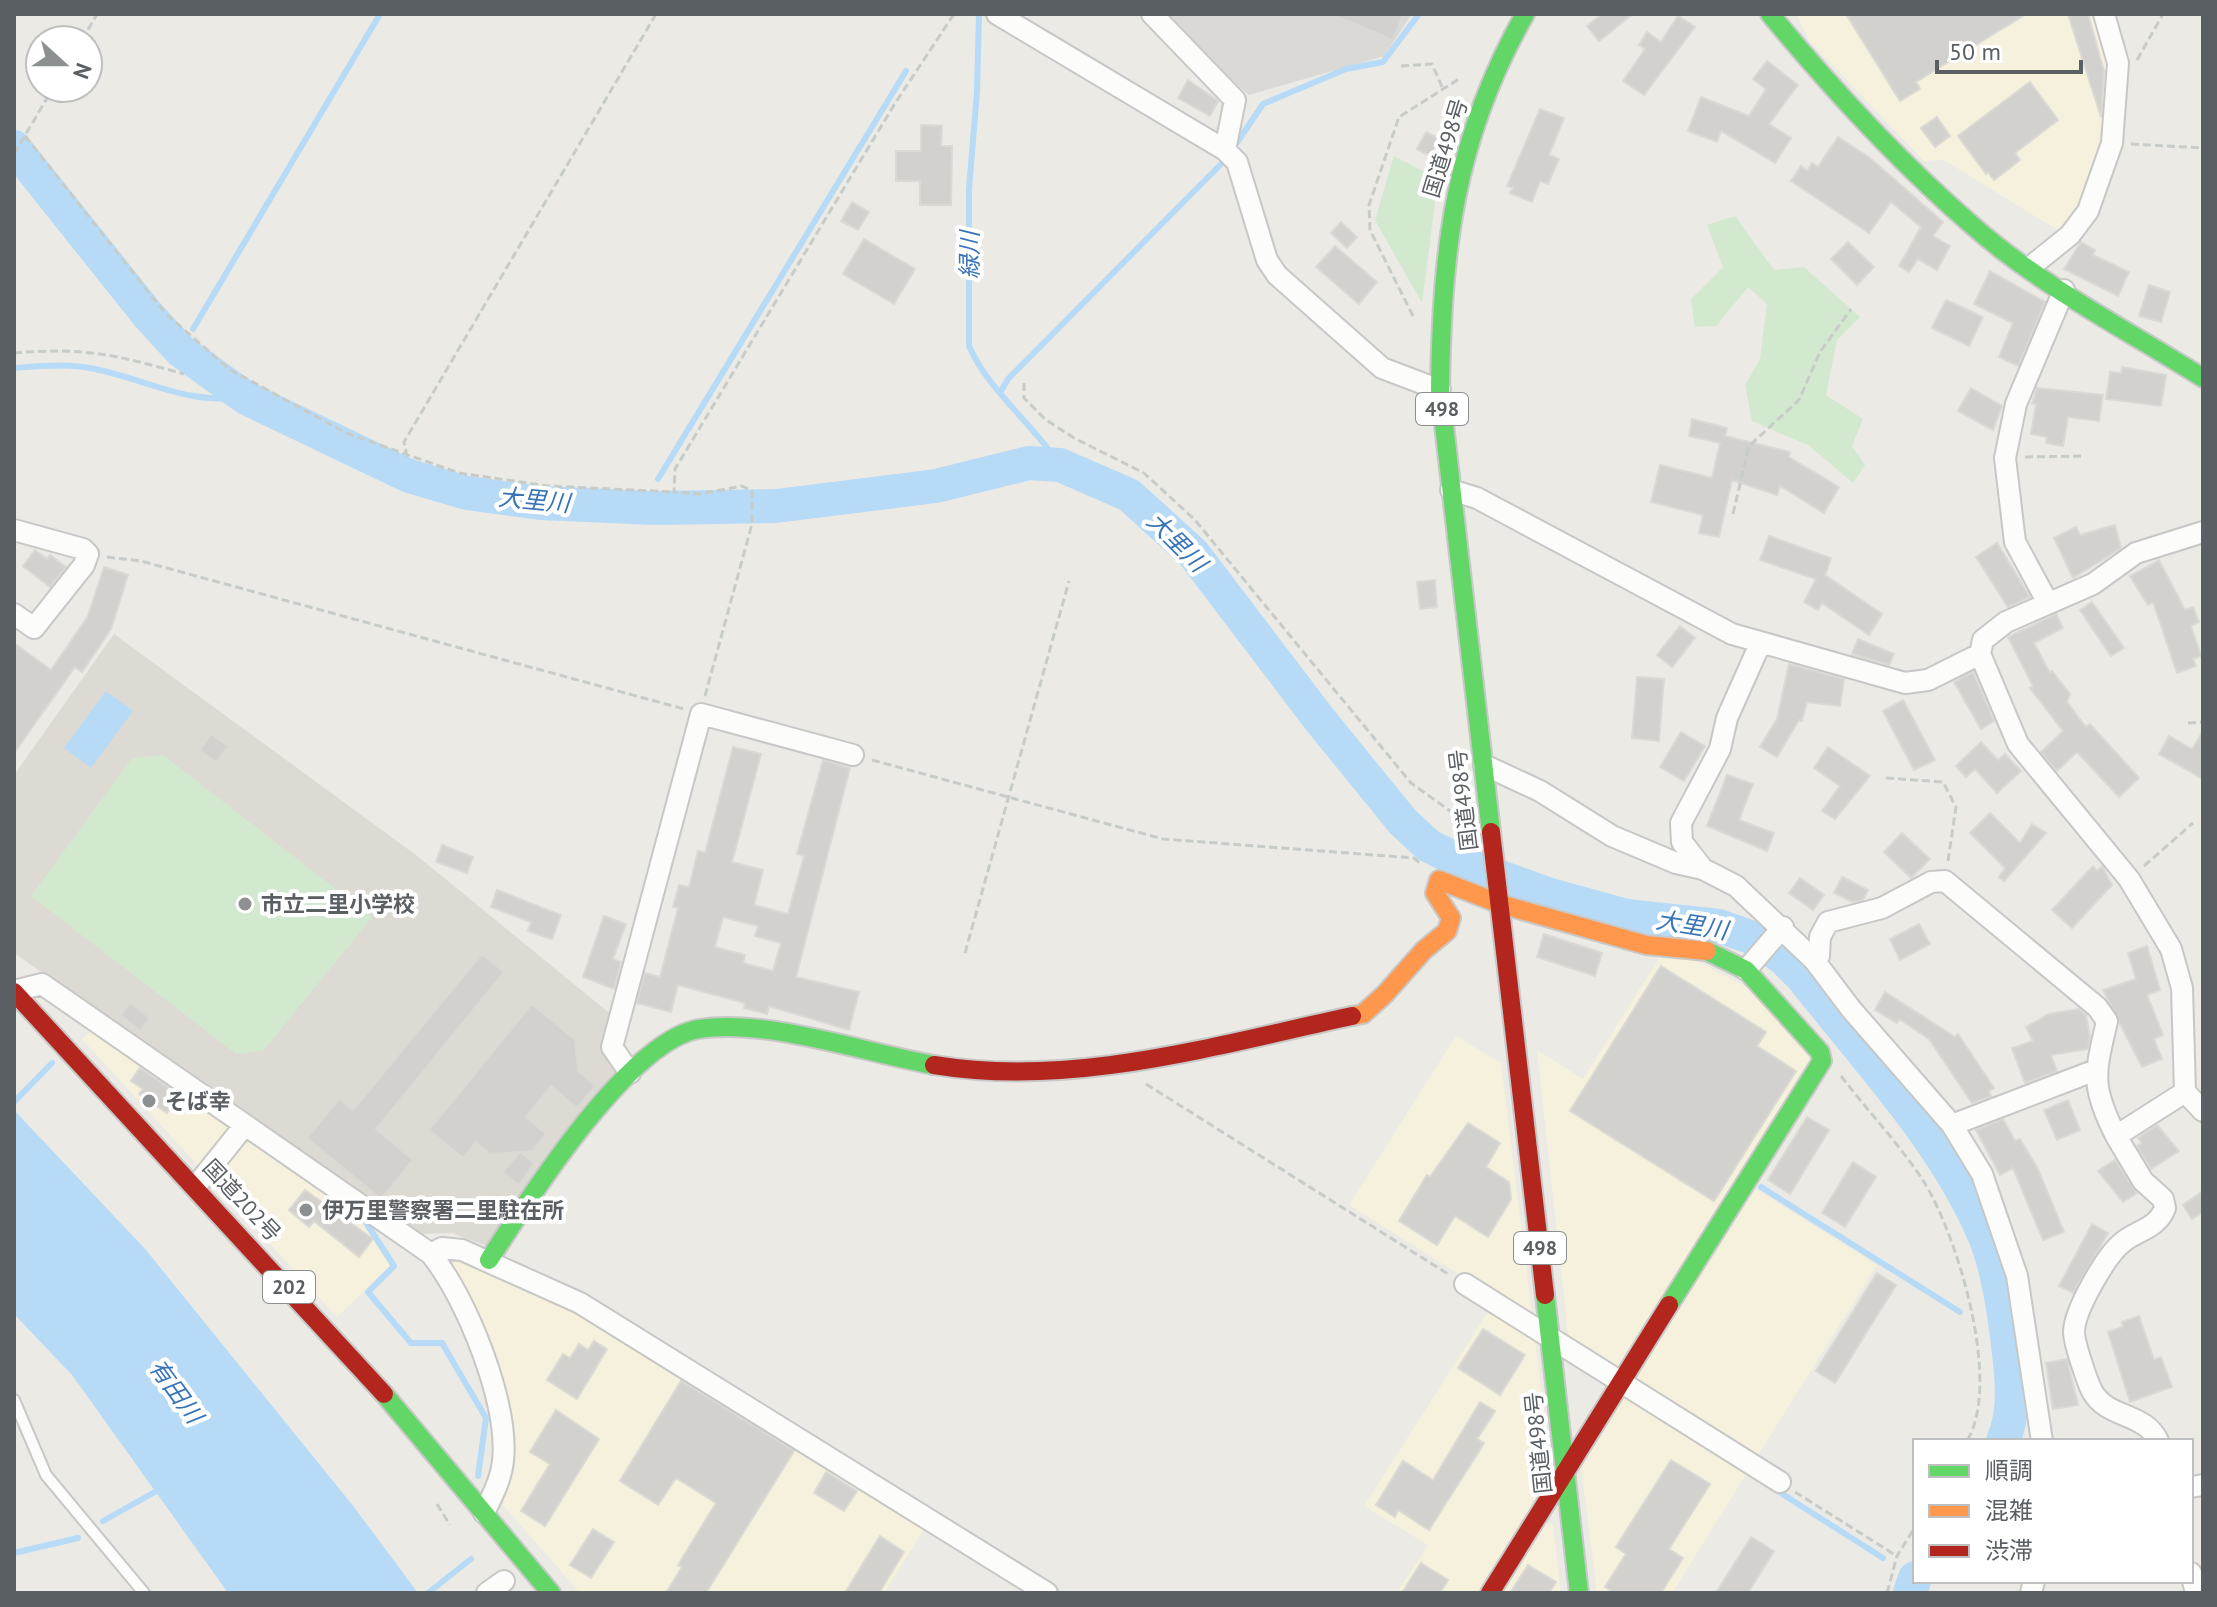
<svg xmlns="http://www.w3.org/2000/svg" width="2217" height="1607" font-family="'PT Sans','Noto Sans JP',sans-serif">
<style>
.commercial{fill:#f6f1dd}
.industrial{fill:#dbd9d5}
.education{fill:#dcdad3}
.green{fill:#d2e9cf}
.water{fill:#b7dbf7}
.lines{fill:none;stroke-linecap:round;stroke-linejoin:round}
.stream{stroke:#b7dbf7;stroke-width:6}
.river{stroke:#b7dbf7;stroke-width:34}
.building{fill:#d2d1ce;stroke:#dad9d4;stroke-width:2;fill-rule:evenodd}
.lane-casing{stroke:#c7c7c6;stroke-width:14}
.street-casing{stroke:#c7c7c6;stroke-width:24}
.fast-casing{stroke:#c7c8c7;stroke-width:22}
.slow-casing{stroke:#c7c8c7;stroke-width:22}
.jam-casing{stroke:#c7c8c7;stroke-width:22}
.path{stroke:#c7ccc9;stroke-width:3;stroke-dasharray:8 4;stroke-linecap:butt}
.lane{stroke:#fcfcfb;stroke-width:10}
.street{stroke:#fcfcfb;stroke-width:20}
.fast{stroke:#63d668;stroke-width:18}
.slow{stroke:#ff974d;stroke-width:18}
.jam{stroke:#b3261e;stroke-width:18}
.poi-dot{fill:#8d9091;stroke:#fff;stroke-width:3}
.labels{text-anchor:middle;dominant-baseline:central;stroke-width:8;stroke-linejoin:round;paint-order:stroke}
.shield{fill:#fff;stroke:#8c8f92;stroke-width:2}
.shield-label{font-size:20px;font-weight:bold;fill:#5a5f64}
.street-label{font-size:22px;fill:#5a5f64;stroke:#fff}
.poi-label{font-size:22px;font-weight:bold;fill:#5a5f64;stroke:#fff;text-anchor:start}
.water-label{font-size:24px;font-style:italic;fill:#3875b8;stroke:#fff}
</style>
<rect width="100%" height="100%" fill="#ebeae5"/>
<path class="commercial" d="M1796,14h298l17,60 -4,66 -29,73 -17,19 -117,-72 -20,1 -114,-119z
M1663,952l33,8 56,30 65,69 -198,316 -50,-32 -32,-293 46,29z
M94,1027l273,191 27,44 -57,55 -255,-278z
M1456,1036l45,27 51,414 -74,116h-81l31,-48 -64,-39 133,-208 -148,-93z
M1751,1186l126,79 -122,195 -126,-79z
M459,1257l108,47 359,222 -42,67h-304l-77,-88 10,-39 -6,-56 -58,-143z
M1623,1391l126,79 -77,123h-75l-17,-134z
M1541,1523l12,1 8,69h-64z"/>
<path class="industrial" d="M1159,14h253l-28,42 -135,39z"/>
<path class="education" d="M114,634l302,221 197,161 -11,36 19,23 -134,171 -35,-13 -34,1 -404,-281v-178z"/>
<path class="green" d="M1394,156l44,23 -16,124 -47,-83z
M1735,216l39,54 30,-3 56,50 -23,23 -11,55 37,24 -11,27 13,19 -12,18 -45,-38 -56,-24 -7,-36 15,-26 7,-55 -19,-17 -32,39 -21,1 -4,-28 32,-32 -16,-42z
M163,755l209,162 -108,133 -28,4 -205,-158 101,-138z"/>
<path class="water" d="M106,691l27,20 -42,57 -27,-20z
M14,1110l132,140 208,257 64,86h-190l-156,-218 -58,-61z"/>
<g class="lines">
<path class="stream" d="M979,14l-2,78 -8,97v157c19,44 64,78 91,119
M1234,147l29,-43 83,-35 37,-7 36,-48
M193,329l187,-315
M14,368c27,-2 54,-5 81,1 60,13 85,34 151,29
M1001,391l7,-12 220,-222
M658,479l248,-408
M14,1102l38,-39
M1761,1187l199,125
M363,1218l31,48 -26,26 43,51h31l44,75 -8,58
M1776,1490l107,68
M103,1521l59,-33
M14,1553l64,-15
M428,1593l43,-34"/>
<path class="river" d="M14,147l134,168 33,36 65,47 163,78 58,17 74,10 114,5 121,-2 160,-20 93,-23 31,2 69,30 64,58 127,167 83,102 26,24 41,20 80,29 76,21 93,10 37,13 27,19 20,20c64,82 141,162 182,259 13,32 19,73 23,108 4,31 8,67 -5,96
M1910,1593l5,-15"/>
</g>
<path class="building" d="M1331,14h72l-10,26z
M1602,14h31l-34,27 -12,-15z
M1846,14h180l-110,68 4,7 -20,12z
M2068,14h20l16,57 -3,46z
M1678,16l17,11 -51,68 -21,-14 22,-32 -6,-4 8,-13 14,10z
M1767,61l31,24 -29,39 22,14 -16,25 -54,-32 -4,11 -29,-11 13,-34 48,19 17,-27 -13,-10z
M1188,80l30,21 -8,15 -32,-18z
M2030,82l28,38 -43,33 5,7 -26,20 -6,-8 -2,2 -28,-38z
M1540,109l24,9 -15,37 10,4 -11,25 -8,-3 -8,21 -22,-9 3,-5 -6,-2z
M1937,117l13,19 -15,11 -14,-19z
M921,125l21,1 -1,20h11l-1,59h-31v-24h-24v-30h25z
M1426,132l19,10 -6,19 -22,-12z
M1838,137l32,21 73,64 -10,14 17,10 -13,24 -19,-11 -9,13 -10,-6 22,-39 -30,-25 -22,31 -78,-52 10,-15 6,5 5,-8 6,4z
M852,202l17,10 -11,18 -17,-9z
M1341,222l16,15 -10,11 -16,-15z
M864,239l51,30 -21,35 -51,-30z
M1848,242l26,25 -17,18 -26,-26z
M2081,242l14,8 -2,5 36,17 -11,24 -54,-27z
M1335,246l42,36 -18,22 -43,-37z
M1990,271l55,31 -27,64 -19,-9 14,-34 -39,-19z
M2149,285l21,7 -9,30 -22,-6z
M1946,300l37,17 -14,29 -37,-18z
M2122,367l44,8 -5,31 -55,-7 4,-27 11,1z
M1971,388l31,18 -9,24 -35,-19z
M2037,388l66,7 -4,26 -31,-4 -5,29 -17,-3 1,-6 -16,-3 5,-30h-4z
M1692,419l35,9 -2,8 65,16 -1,5 50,30 -15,26 -44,-27 -3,9 -45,-15 -13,57 -20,-4 4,-18 -52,-13 9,-37 52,13 8,-35 -31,-7z
M2115,525l6,23 -48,30 -19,-40 22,-11 4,8z
M1769,536l62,22 -6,17 57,39 -13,21 -47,-32 -4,7 -14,-8 12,-23 -56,-19z
M1997,543l33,54 -22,10 -32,-50z
M35,550l12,9 3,-4 16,12 -16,20 -27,-21z
M2159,560l26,50 8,-3 6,15 -8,4 10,30 -8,3 3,7 -19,7 -24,-71 -5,3 -18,-29z
M104,567l24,8 -17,54 -29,43 -7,-5 -61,86v-110l37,27 37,-54z
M1435,580l2,27 -17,2 -3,-27z
M2092,602l32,46 -13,8 -31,-46z
M2056,614l7,14 -29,15 16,30 2,-2 18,23 -3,8 19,25 4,-3 49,54 -20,19 -42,-45 -20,19 -16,-19 22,-21 -33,-43 3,-2 -25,-49z
M1680,626l15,12 -23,29 -15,-12z
M1858,639l36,15 -5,11 -37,-11z
M1789,664l55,15 -4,27 -33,-4 -5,19 -3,-1 -22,37 -17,-10 17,-28z
M1973,672l21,49 -13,8 -27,-47z
M1637,677l27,2 -5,62 -27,-3z
M1903,700l32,60 -21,10 -31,-59z
M2203,731v48l-44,-25 10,-18 23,13z
M1681,732l24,14 -21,35 -24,-14z
M211,734l17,12 -12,16 -16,-12z
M1981,742l17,18 7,-6 16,17 -24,22 -22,-24 -9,8 -10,-11z
M733,747l28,7 -29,108 31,8 -9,35 34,9 16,-58 -7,-2 26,-94 27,8 -54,209 63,15 -10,38 -80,-24 -2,8 -23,-6 1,-5 -67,-18 -7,27 -34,-9 8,-30 15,4 18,-69 -5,-1 6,-22 10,2 9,-36 7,2zM723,917l35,9 -3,10 26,7 -8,28 -30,-8 2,-8 -30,-8z
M1828,747l42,29 -35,43 -13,-8 18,-25 -26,-18z
M1727,775l26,9 -14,36 35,13 -7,18 -60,-25z
M1990,813l30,30 12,-19 14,9 -42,48 -5,-4 6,-9 -35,-35z
M1902,833l28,26 -19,19 -27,-26z
M442,845l31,12 -6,16 -31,-11z
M2093,866l4,5 5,-5 10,19 -40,43 -20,-18z
M1842,877l26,13 -5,10 -10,2 -19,-9z
M1800,878l24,17 -11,15 -24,-17z
M497,890l64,25 -9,24 -24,-8 3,-9 -40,-15z
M604,916l22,8 -13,35 8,3 -7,27 -31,-12z
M1919,924l11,20 -30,16 -10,-21z
M1544,934l58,19 -7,23 -58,-19z
M2147,946l13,44 -13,5 16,40 -9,4 8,20 -20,8 -39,-77 33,-11 -8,-26z
M482,954l22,18 -128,157 37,31 -32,39 -74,-61 32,-39 14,11z
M1661,966l105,66 -9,14 39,25 -82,130 -144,-90z
M1885,992l70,45 3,-3 36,54 -5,3 2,5 -19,7 -43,-64 -30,-20 -2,4 -22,-13z
M130,1003l20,15 -10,13 -19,-16z
M532,1004l43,36 3,31 17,15 -18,22 -26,-22 -25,31 20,17 -14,17 -12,1 14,11 -15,22 -16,-13 17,-20 -30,2 -14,-12 -13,16 -34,-28z
M2079,1009l7,6 4,22 -2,12 -37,6 6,16 -32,12 -13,-35 21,-7 -7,-14 23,-13z
M140,1068l39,27 -12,18 -28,-19 4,-5 -12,-8z
M2068,1100l12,30 -23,10 -13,-30z
M1807,1117l22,13 -39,64 -22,-14z
M2003,1119l12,22 5,-2 18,30 26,63 -21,8 -30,-72 -13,7 -24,-45z
M1468,1123l32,20 -14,24 23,15 2,17 -23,38 -33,-21 -18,29 -38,-24 28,-46 3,2z
M2157,1125l22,26 -28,18 -14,-23 5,-3 -4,-5z
M2115,1160l22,33 -14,9 -25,-31z
M1853,1162l23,15 -31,50 -23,-14z
M305,1190l68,49 -14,18 -45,-36 -5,6 -20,-17z
M2203,1191v21l-11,7 -9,-14z
M2092,1224l16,9 -35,60 -14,-7z
M1877,1273l19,12 -61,98 -19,-12z
M2139,1316l15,44 7,-3 11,30 -42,15 -22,-70 15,-5 -1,-5z
M1483,1329l42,26 -25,40 -42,-27z
M594,1341l13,8 -30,50 -30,-19 16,-26 7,4 9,-14 9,6z
M2067,1359l11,46 -25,4 -7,-46z
M681,1381l113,70 -88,142h-40l16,-26 -4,-2 38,-62 -40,-25 -18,27 -38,-24z
M1480,1402l15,9 -18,28 7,4 -55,87 -31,-20 -3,7 -19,-12 27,-44 30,19z
M556,1410l43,29 -54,87 -24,-15 29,-47 -20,-12z
M1671,1460l39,24 -41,65 14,9 -22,35h-46l-10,-6 21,-33 -10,-7z
M826,1472l31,19 -13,20 -30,-18z
M593,1529l21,13 -23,36 -21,-13z
M880,1536l24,16 -25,41h-34z
M1751,1537l23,14 -26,42h-32z
M1421,1563l27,17 -8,13h-38z
M1528,1565l28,17 -7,11h-39z"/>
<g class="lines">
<defs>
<path id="lane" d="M14,1400l32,75 98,118"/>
<path id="street" d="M997,14l228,136 12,12 30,98 10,15 105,93 58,22
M1152,14l83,86 -10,50
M2029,268l41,-33 18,-24 24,-68 6,-80 -14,-49
M1451,490l26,8 255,136 173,49 23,-3 52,-26
M14,530l69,19 5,5 -4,11 -50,63 -20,-14
M2048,603l-33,-61 -10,-84 11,-54 48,-114
M1484,765l56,26 72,45 64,27 27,6 33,17 78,74 37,49 101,116 30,49 35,102 25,165
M1703,869l-21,-27 -1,-19 39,-74 7,-31 33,-74
M1814,960l5,-4 1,-19 8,-15 54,-14 49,-26 14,-1 152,126 10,14c-12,53 -17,64 9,115
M1746,970l37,-43
M14,991l28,-7 389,270 11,-6 20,2 118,53 467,290
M630,1073l-18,-26 89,-333 152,41
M2185,1092l18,19
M1952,1125l144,-55
M196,1186l49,-61
M431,1254c36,45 78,149 72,207 -2,19 -11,35 -19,52
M1465,1284l315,198
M2158,1441c-13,-29 -51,-22 -66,-50 -5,-10 -18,-48 -18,-59 0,-21 32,-77 49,-90 15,-12 35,-14 42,-34l-2,-9 -20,-18 -27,-45 69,-44 -3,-104 -11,-39 -42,-70 -111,-135 -38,-90 3,-14 23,-18 87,-38 43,-31 67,-21
M2191,1487l12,-2
M2191,1573l5,20
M487,1593l17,-12
M2031,1593l3,-12"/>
<path id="fast" d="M1770,14c62,75 129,148 203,212 68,60 154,104 230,152
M1491,832l-51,-442c2,-142 14,-250 85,-376
M489,1260c38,-59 140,-220 210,-231 66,-11 167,24 235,36
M1545,1295l34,298
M1669,1305l153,-244 -2,-9 -74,-82 -39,-19
M384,1394l167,199"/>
<path id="slow" d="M1352,1016l11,-2 22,-20 39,-44 23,-19 4,-13 -16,-25 4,-13 61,24 146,41 61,6"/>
<path id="jam" d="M1491,832l54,463
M14,992l370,402
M934,1065c139,23 283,-20 418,-49
M1490,1593l179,-288"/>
</defs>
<use href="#lane" class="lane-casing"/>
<use href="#street" class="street-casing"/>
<use href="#fast" class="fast-casing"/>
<use href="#slow" class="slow-casing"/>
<use href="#jam" class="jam-casing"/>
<path class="path" d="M82,40l15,-26
M2137,60l26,-46
M1401,66l31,-2 11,25
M25,136l140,177 64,56 117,64 113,40 89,13 126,6
M2131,144l72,4
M14,154l39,-66
M1413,316l-43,-86 -1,-25 30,-88 60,-38
M14,353c72,-6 102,2 170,21
M1024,383v15l22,22 28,18 70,35 51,47 216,263 49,35
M407,457l-3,-15 252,-428
M2025,457l60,-1
M1733,514l16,-68 50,-46 21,-48 31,-43
M107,557l34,4 543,148
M705,696l47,-172v-33l-10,-5 -42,8 -26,-2 1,-23 219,-364 60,-91
M2188,723l15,-1
M872,760l291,79 251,19 8,7
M1886,778l57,4 13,25 -8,54
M2144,866l49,-43
M965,953l104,-372
M1841,1076c27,35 59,69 83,106 34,55 78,201 43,259
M1146,1084l302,190
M1795,1492l102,64
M437,1504l13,21
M1887,1593l10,-37 18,-29"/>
<use href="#lane" class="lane"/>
<use href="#street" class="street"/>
<use href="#fast" class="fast"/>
<use href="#slow" class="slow"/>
<use href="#jam" class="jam"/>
</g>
<g class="poi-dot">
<circle cx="245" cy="904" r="8"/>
<circle cx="149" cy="1101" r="8"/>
<circle cx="306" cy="1210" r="8"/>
</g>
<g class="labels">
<g class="shield">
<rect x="1416" y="393" width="52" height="32" rx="6"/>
<rect x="1514" y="1232" width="52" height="32" rx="6"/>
<rect x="263" y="1271" width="52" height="32" rx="6"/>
</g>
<g class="shield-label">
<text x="1442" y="409">498</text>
<text x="1540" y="1248">498</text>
<text x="289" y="1287">202</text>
</g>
<g class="street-label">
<text transform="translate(1445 148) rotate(-73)">国道498号</text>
<text transform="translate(1463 800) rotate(-97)">国道498号</text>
<text transform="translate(242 1200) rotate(47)">国道202号</text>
<text transform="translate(1538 1443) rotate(-96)">国道498号</text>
</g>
<g class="poi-label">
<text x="261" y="904">市立二里小学校</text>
<text x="165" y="1101">そば幸</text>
<text x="322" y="1210">伊万里警察署二里駐在所</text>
</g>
<g class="water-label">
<text transform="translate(969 255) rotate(-90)">緑川</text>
<text transform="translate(534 500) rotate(5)">大里川</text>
<text transform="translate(1177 542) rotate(45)">大里川</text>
<text transform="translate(1692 925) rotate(9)">大里川</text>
<text transform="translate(176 1391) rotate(54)">有田川</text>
</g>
</g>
<rect width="2217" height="1607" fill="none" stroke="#5a5f64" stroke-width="32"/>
<rect x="1913" y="1439" width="280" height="144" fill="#ffffff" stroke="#bdbfc1" stroke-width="2"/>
<rect x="1929" y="1465" width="40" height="12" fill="#63d668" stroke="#bdbfc1" stroke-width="2"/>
<text x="1985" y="1479" font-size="24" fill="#5a5f64">順調</text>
<rect x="1929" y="1505" width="40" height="12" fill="#ff974d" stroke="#bdbfc1" stroke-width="2"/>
<text x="1985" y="1519" font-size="24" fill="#5a5f64">混雑</text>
<rect x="1929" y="1545" width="40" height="12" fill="#b3261e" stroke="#bdbfc1" stroke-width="2"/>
<text x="1985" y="1559" font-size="24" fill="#5a5f64">渋滞</text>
<g transform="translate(64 64) rotate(111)"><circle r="38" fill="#ffffff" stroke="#bdbfc1" stroke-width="2"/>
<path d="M0-6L14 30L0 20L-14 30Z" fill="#8d9091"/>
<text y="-12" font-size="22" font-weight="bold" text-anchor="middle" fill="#5a5f64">N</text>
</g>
<path d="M1937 60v12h144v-12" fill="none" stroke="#5a5f64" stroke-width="4"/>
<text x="1949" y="60" font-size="24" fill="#5a5f64" stroke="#ffffff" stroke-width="6" paint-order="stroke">50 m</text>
</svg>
